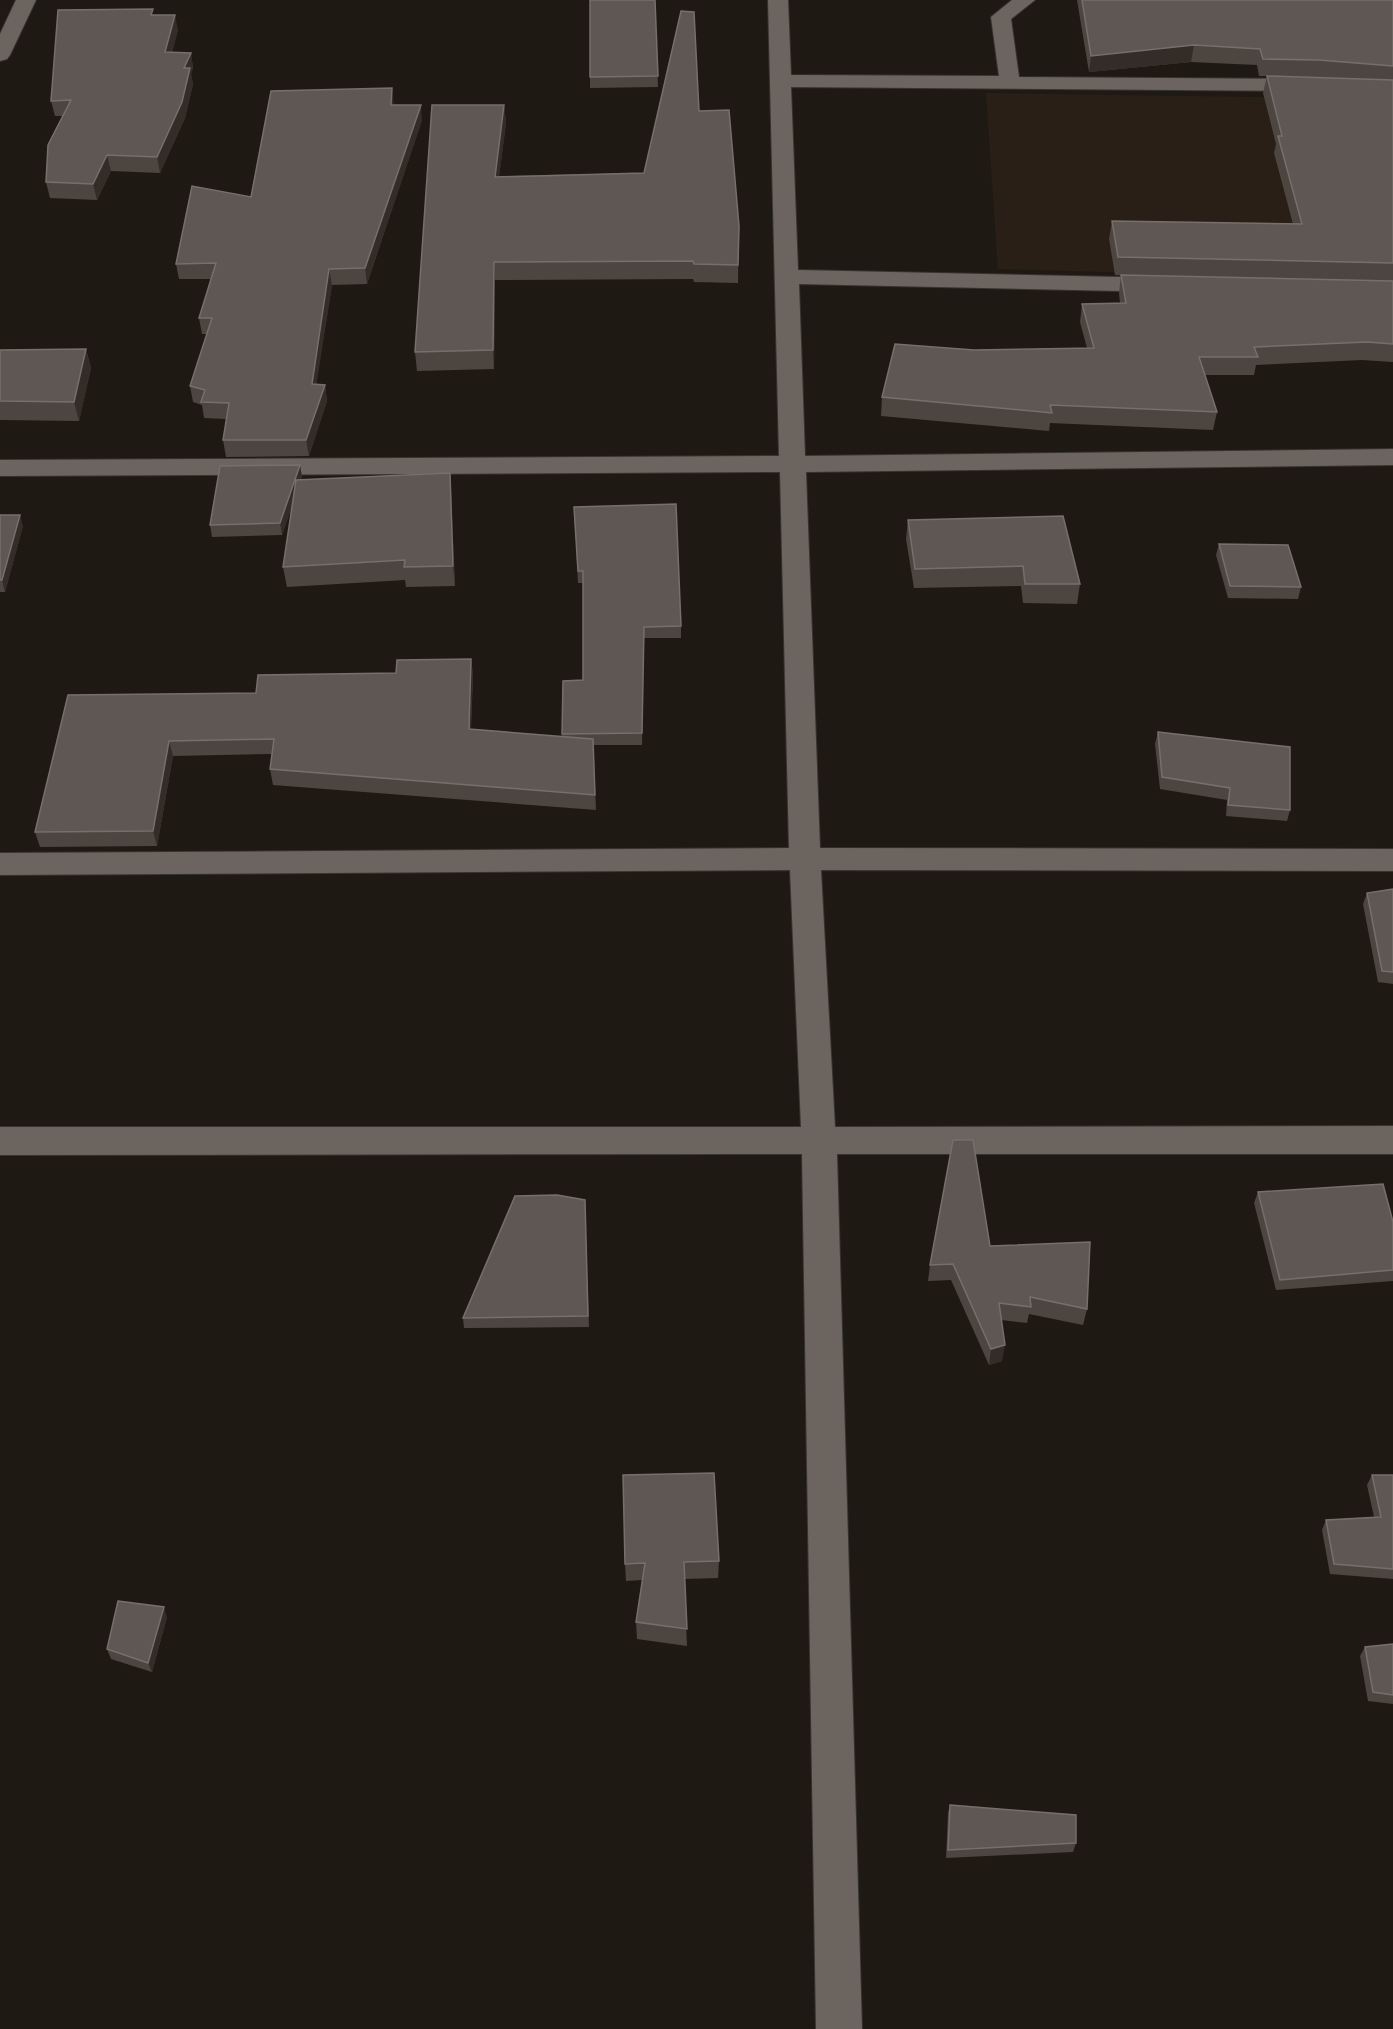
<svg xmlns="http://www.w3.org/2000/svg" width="1393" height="2029" font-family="Signika,sans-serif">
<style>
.built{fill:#2a1f16}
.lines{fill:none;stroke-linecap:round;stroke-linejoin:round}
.street-casing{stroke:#383431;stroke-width:2}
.street{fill:#6c655f;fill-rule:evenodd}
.wall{fill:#4d4540;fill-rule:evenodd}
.shaded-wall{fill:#332c27}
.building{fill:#5f5753;stroke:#766f6b;stroke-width:1.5}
</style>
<rect width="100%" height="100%" fill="#1f1914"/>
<path class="built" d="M986,93l344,5 52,182 -384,-11z"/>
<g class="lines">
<defs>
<path id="street" d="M16,0h20l-26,55 -3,4 -7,2v-27z
M768,0h20l3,75 208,1 -8,-59 21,-17h23l-24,19 8,58 296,2 78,4v12l-78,-4 -524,-4 7,183 368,8 8,2 4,5 -4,5 -8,2 -367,-8 6,172 588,-7v16l-587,7 14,376 573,1v22l-572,-1 14,257 558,-1v28h-556l25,875h-46l-14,-875 -802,1v-28h801l-11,-257 -790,5v-22l789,-5 -9,-376 -780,4v-16l779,-4z"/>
</defs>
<use href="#street" class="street-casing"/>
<use href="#street" class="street"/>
</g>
<path class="wall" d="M655,0l3,87 -68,1v-11z
M1077,0h316v281l-278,-6 -6,-36 3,-18 181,3 -19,-71 2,-9 -13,-51 4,-17h-8l-2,-11 -66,-3 -102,10zM1290,77h25l15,1z
M178,30l-6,22 19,1 2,15 -2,6 2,10 -8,34 -25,55 -49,-2 -14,29 -47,-2 -4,-16 17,-66h-8l-4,-15z
M394,105l28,15 -55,164 -35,1 -16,99 9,1 2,16 -18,55 -83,1 -3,-17 3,-21 -22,-1 -2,-13 -9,-3 -3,-16 17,-52h-5l-3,-16 12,-39h-32l-3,-15 75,-67z
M504,105l2,18 -7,53 145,-3 55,-62 40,115 -1,57 -44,-1 -1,-3 -198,1 -1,89 -77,2 -2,-19z
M1121,275l272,6v81l-31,-2 -106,5 -2,10h-49l12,37 -4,18 -163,-7 -1,8 -168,-15 1,-19 92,-47 113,-2 -7,-26 2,-18 38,-1 -1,-10z
M86,349l5,19 -12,53 -79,-1v-70z
M300,465l2,12 -2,3 150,-7 1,19 4,94 -49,1 -1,-7 -118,7 -4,-20 10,-64 -11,32 -70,2 -2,-12z
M574,507l107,119v12h-37l-2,107h-49l3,65 -323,-25 -3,-16 2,-15 -99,2 -16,90 -117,1 -5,-15 33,-137 188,-2 140,-20 75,-14 2,16 -2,54 91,8 1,-56 20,-1v-97h-5z
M0,515l23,11 -18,66h-5z
M908,520l172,64 -3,20 -54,-1 -2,-17 -107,2 -8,-49z
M1219,544l82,43 -3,12 -70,-1 -12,-43z
M1158,732l132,78 -3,11 -61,-5 1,-16 -67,-11 -5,-45z
M1393,889v95l-15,-2 -15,-78 4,-11z
M1258,1192l135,30v59l-117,9 -22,-87z
M585,1200l4,127 -125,1 -1,-10z
M990,1246l97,63 -4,16 -54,-11 -2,9 -26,-3 1,41 -13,4 -38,-85 -23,1 2,-16z
M1372,1475h21v104l-63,-5 -8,-44 4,-10 48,-3 -7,-32z
M719,1561l-1,17 -34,1 3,67 -50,-7 -1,-17 6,-42 -16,1 -1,-17z
M167,1617l-15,55 -41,-13 -4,-10z
M1393,1644v60l-25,-3 -8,-45 5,-9z
M950,1805l126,38 -3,9 -127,6 2,-45z"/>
<path class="shaded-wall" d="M175,15l3,15 -10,38 -3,-16z
M1194,45l-3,17 -102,10 2,-16z
M191,53l2,15 -2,6 2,10 -8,34 -25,55 -3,-16 27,-89z
M392,88l2,16 -1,17 -2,-16z
M421,105l1,15 -55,164 -2,-16z
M504,105l2,18 -9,71 -2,-17z
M107,155l4,16 -14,29 -4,-16z
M494,262l1,18 -1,89 -1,-19z
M329,269l3,16 -18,115 -2,-16z
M86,349l5,19 -12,53 -5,-19z
M325,385l2,16 -18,55 -3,-16z
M300,465l2,12 -20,58 -2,-12z
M450,473l1,19 4,94 -2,-20z
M20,515l3,11 -18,66 -3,-12z
M471,659l2,16 -3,69 -1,-15z
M169,741l4,15 -16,90 -4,-15z
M1005,1345l-3,16 -13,4 2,-16z
M164,1607l3,10 -15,55 -4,-9z"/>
<path class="building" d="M590,0h65l3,76 -68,1z
M1082,0h311v66l-74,-6 -56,-1 -3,-10 -66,-4 -103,11z
M153,9l-2,6h24l-10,37 26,1 -7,15h6l-8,34 -25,55 -50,-2 -14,29 -47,-2 2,-37 23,-45 -20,1 7,-91z
M681,11l13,1 5,99 30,-1 10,116 -1,39 -44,-1 -1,-3 -199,1 -1,88 -78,2 17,-247h72l-9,72 149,-4z
M1267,76l126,4v183l-275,-6 -6,-36 190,3 -24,-88h4z
M392,88l-1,17h30l-56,163 -36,1 -17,115 13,1 -19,55h-83l6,-37 -28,-1 4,-12 -15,-4 22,-68h-13l17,-55 -40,1 16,-78 59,11 20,-106z
M1121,275l272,6v63l-26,-2 -113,5 4,10h-59l18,55 -167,-7 2,8 -170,-16 13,-53 79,6 120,-2 -12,-44 44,-1z
M86,349l-12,53 -74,-1v-51z
M300,465l-20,58 -70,2 10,-59z
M450,473l3,93 -49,1 1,-7 -122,7 13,-87z
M676,504l5,122 -37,1 -2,106 -80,1 1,-53 20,-1v-109h-5l-4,-64z
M0,515h20l-18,65h-2z
M1063,516l17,68h-55l-2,-18 -108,3 -7,-49z
M1219,544l69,1 13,42 -71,-1z
M471,659l-2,70 124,10 2,56 -325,-26 4,-30 -105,2 -16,90 -118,1 33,-137 188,-2 2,-18 138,-2 1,-13z
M1158,732l132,15v63l-62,-5 2,-17 -68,-11z
M1393,889v83l-11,-1 -15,-78z
M953,1140h20l17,106 100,-4 -3,67 -57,-12 1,10 -32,-4 6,42 -14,4 -38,-85 -23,1z
M1383,1184l10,38v48l-113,10 -22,-88z
M557,1195l28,5 3,116 -125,2 52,-122z
M714,1473l5,88 -35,1 3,67 -51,-7 9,-59 -20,1 -2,-89z
M1372,1475h21v94l-59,-5 -8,-44 55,-3z
M118,1601l46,6 -16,56 -41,-14z
M1393,1644v51l-20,-3 -8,-45z
M950,1805l126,10v28l-128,7z"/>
</svg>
